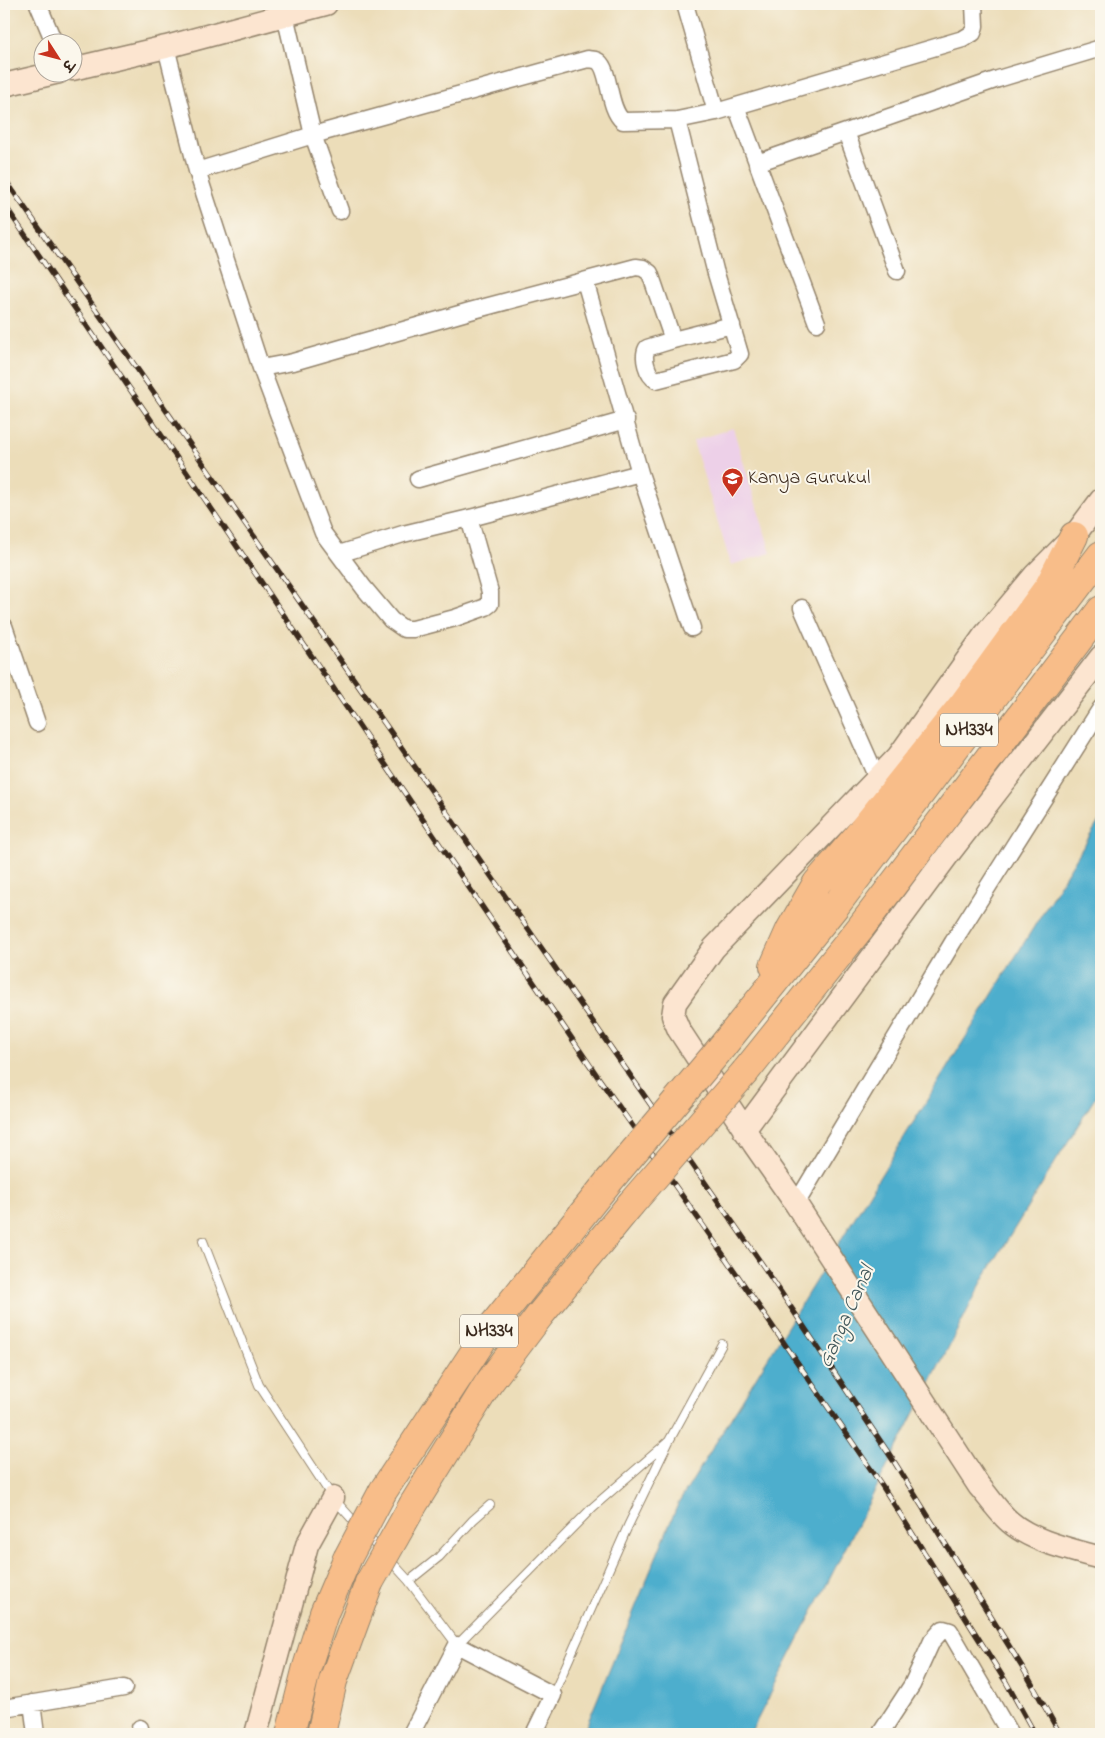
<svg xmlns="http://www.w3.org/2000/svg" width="1105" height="1738" font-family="'Indie Flower','Playpen Sans Deva',sans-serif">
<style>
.built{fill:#edd0e8}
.water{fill:#4eaecd;stroke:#446c76}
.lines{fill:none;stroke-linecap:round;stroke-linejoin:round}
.lane-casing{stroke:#94846c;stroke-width:10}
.street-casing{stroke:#94846c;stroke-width:19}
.secondary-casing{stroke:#94846c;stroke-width:25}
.highway-casing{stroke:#94846c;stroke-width:30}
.lane{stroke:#fff;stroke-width:8}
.street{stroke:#fff;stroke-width:16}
.secondary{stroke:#fce5d0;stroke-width:22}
.highway{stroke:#f8bd89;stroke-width:28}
.rail-casing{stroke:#3b2a1e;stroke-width:5.5}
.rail{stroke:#fbf7ec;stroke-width:4;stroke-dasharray:11;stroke-linecap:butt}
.highway-bridge-casing{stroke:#94846c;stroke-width:30;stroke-linecap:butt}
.highway-bridge{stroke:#f8bd89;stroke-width:28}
.labels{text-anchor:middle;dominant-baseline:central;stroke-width:4;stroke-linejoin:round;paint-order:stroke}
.shield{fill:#fbf7ec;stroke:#75685c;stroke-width:1}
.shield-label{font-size:19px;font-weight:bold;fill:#3b2a1e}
.poi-label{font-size:20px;fill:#3b2a1e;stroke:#fbf7ec;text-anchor:start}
.water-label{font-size:21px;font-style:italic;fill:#42585b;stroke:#fbf7ec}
</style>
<rect width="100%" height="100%" fill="#fbf7ec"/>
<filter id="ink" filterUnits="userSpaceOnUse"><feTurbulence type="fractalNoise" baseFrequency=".02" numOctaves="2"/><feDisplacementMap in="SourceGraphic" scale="10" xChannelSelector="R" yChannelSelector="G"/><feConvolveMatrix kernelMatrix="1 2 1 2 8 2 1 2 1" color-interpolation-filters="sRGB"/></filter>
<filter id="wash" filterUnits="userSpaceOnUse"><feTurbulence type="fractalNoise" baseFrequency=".0096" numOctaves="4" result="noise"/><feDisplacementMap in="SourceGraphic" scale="20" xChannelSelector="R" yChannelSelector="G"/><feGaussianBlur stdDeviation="1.12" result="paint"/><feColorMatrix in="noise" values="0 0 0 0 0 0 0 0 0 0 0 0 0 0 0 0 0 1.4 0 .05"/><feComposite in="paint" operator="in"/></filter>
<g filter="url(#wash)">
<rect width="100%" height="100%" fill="#ecddb9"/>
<path class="built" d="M733,428l38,125 -40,12 -38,-124z"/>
<path class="water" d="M1101,818v270l-117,190 -234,456h-167l95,-230z"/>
</g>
<g filter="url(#ink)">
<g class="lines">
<defs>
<path id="lane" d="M203,1241l56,144 74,113 48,53
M389,1559l20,22 48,64 136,-138 76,-66
M409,1581l30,-24 34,-37 17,-15
M553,1695l75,-169 41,-85 53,-97"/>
<path id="street" d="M38,4l16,38
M685,4l31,108
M285,15l28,120 27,76
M166,47l31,124 64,197 62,165 41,55 27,32 13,9h9l42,-11 31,-11 4,-3v-12l-21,-74
M736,106l81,217
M846,132l51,139
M757,163l241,-84 103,-31
M197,171l116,-36 275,-76c4,1 8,0 11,3 11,9 9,47 24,59l54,-1
M673,340l-26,8c-5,9 0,27 9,32l78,-20 6,-6 -25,-84 -38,-150 39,-8 247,-73 10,-6 2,-7 -1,-22
M261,368l32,-6 177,-51 166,-44 7,1 7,5 23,67 59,-15
M640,473l52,155
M418,479l208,-59
M339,554l64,-20 75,-18 162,-43 -55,-192
M802,608l75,170
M4,626l33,97
M796,1204l157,-262 148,-234
M32,1703l4,31
M4,1708l120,-20
M140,1728l1,6
M411,1734l46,-89 96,50 -19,39
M880,1734l32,-49 20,-44 11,-12 7,2 60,103"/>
<path id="secondary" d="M72,69l94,-22 160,-43
M4,85l55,-13
M1101,500l-27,36 -39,39 -51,61 -86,121 -184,191 -39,55 -2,13 6,14 75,114 42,60 183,282c10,11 20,27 31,36 23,20 63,28 91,36
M744,1130l206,-278 151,-195
M256,1734l51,-189 26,-47"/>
<path id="highway" d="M774,966l16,-36 27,-47 39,-45 108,-135 85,-117 25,-50
M721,1048l115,-143 265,-350
M745,1072l116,-145 240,-317
M383,1491l104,-158 122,-152
M413,1505l75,-121 52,-69 90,-110
M290,1734l17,-67 17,-54 23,-54
M321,1734l12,-53 36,-98"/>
</defs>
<use href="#lane" class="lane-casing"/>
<use href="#street" class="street-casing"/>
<use href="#secondary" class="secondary-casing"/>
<use href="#highway" class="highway-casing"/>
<use href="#lane" class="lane"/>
<use href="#street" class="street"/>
<use href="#secondary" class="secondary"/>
<use href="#highway" class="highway"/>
<defs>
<path id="rail" d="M4,178l762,1092 129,193 129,207 36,64
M4,204l596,876 100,141 183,266 123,195 29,52"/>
</defs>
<use href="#rail" class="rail-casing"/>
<use href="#rail" class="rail"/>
<defs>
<path id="highway-bridge" d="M609,1181l112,-133
M630,1205l115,-133
M347,1559l36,-68
M369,1583l44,-78"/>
</defs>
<use href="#highway-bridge" class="highway-bridge-casing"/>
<use href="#highway-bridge" class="highway-bridge"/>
</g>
</g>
<defs>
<symbol id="university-pin" viewBox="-11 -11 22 30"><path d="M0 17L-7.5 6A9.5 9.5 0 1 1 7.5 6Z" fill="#c8321e" stroke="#fbf7ec"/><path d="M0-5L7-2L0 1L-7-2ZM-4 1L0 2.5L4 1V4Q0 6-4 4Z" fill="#fff"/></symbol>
</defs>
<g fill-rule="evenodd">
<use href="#university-pin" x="720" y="466" width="25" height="34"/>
</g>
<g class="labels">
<g class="shield">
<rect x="940" y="713.5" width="58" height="33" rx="4"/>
<rect x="460" y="1314.5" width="58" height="33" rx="4"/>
</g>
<g class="shield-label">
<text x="969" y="730">NH334</text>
<text x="489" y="1331">NH334</text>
</g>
<g class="poi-label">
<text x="748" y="478">Kanya Gurukul</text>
</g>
<g class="water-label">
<text transform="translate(847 1317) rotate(-66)">Ganga Canal</text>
</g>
</g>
<rect width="1105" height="1738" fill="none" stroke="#fbf7ec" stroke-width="20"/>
<g transform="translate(58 58) rotate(126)"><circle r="24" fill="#fbf7ec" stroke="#aea59a"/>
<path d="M0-4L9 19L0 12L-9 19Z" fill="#c8321e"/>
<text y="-8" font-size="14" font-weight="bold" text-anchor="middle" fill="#3b2a1e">उ</text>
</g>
</svg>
